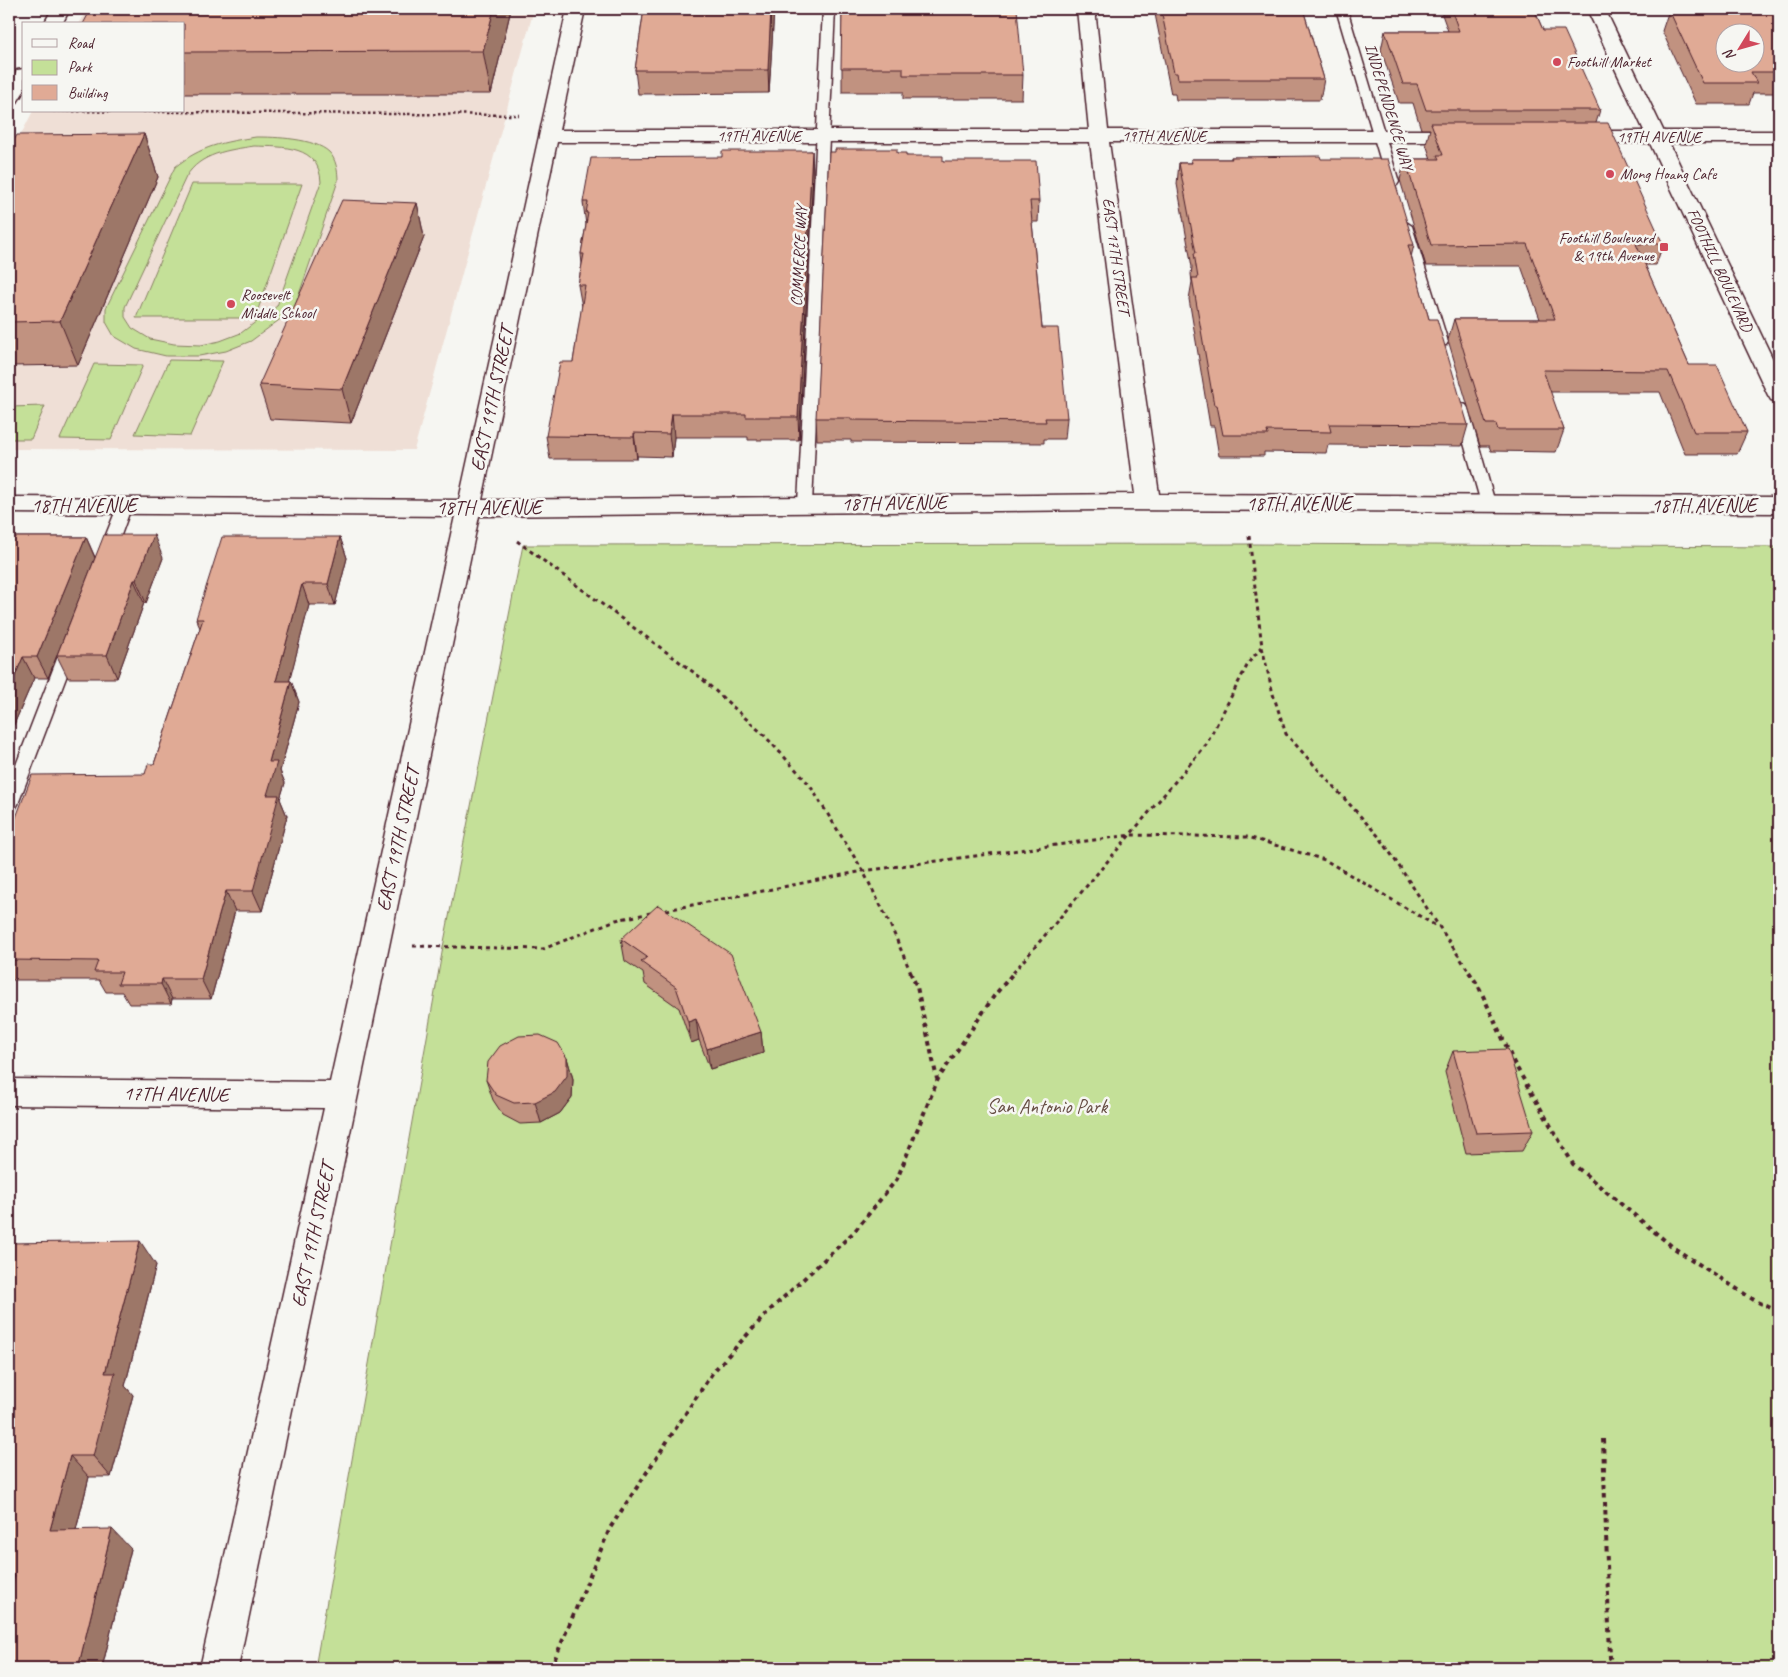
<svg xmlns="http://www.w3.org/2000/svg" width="1788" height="1677" font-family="Caveat,sans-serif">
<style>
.built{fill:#efdfd6}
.green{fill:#c4e098;stroke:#878062;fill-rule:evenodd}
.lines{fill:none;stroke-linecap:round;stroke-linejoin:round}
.lane-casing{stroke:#4a1f2b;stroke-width:3}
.street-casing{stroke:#4a1f2b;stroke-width:3}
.secondary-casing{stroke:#4a1f2b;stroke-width:3}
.path-far2{stroke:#4a1f2b;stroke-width:2.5;stroke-dasharray:2.5 2.5;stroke-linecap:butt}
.path-far1{stroke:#4a1f2b;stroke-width:3;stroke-dasharray:4 4;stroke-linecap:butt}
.path{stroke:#4a1f2b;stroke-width:4;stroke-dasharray:4.5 4.5;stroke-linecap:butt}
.lane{fill:#f6f6f2;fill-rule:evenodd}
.street{fill:#f6f6f2;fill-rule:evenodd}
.secondary{fill:#f6f6f2;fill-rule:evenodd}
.wall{fill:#c19280;stroke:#4a1f2b}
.shaded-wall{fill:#9d7768;stroke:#4a1f2b}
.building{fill:#e0aa95;stroke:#4a1f2b;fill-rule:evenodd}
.poi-dot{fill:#d1495b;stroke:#f6f6f2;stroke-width:2}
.labels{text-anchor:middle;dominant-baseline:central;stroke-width:5;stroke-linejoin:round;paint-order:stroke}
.far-poi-label{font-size:16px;fill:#4a1f2b;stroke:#f6f6f2;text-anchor:start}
.far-street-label{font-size:16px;fill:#4a1f2b;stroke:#f6f6f2}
.street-label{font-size:20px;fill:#4a1f2b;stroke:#f6f6f2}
.park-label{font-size:20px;fill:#684f46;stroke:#f6f6f2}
</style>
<rect width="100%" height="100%" fill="#f6f6f2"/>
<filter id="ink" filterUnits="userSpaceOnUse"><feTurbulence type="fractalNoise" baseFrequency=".02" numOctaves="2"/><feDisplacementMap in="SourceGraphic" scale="10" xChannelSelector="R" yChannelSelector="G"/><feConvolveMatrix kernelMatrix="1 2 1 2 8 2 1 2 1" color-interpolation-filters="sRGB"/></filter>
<g filter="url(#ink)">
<path class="built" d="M87,9h447l-120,441 -405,-1v-291l24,-47h151v-87h-105z"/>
<path class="green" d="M256,137c19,0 58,1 73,15 7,7 9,19 9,29l-44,128 -43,32 -25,10 -27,5h-33l-30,-7 -22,-13 -8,-14v-14l69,-141c26,-21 48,-25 81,-30zM254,146c30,1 65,-1 67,36l-44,124 -36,27 -21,8 -19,4 -27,-1 -24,-5 -18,-11 -7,-11v-10l61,-130c14,-24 43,-27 68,-31z
M192,184h110l-47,134h-119z
M169,360l54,1 -33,75 -55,-2z
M94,364l49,1 -32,75 -51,-1z
M45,406l-14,33h-22v-32z
M1250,544l529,3v1121h-1464l128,-721 80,-402z"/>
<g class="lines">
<defs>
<path id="lane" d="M823,9h12l-23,495 -2,4h-10l-2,-4z
M1336,9h11l52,173 -2,3h-8l-2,-3z
M1406,222l6,4 36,116 -2,3 -5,1 -7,-4 -34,-116z
M1461,403l5,2 2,3 27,95 -2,4h-10l-2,-4 -27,-95 2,-3z
M125,500l5,1 2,4 -19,52 -3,4 -5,1 -5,-1 -3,-4 21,-52 2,-4z
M70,640l6,2 2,4 -60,158 -3,5 -6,2v-28l53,-137 2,-4z"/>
<path id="street" d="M567,9h18l-26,121h530l-12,-121h18l13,121h357l7,2 3,4 -3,4 -7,2h-356l50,352 620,3v16l-678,-3 -622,6 -241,1152h-38l124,-560 -315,-3v-26l321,3 125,-566 -446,-3v-16l450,3zM557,142h533l45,352 -653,6z
M1578,131h201v12h-201l-7,-2 -3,-4 3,-4z"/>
<path id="secondary" d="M52,9h18l-8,15h-18z
M1587,9h18l174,363v30l-8,-2 -3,-5z
M24,69v22l-8,13 -7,2v-22l8,-14z"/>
</defs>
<use href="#lane" class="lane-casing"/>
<use href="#street" class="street-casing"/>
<use href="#secondary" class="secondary-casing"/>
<path class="path-far2" d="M53,111l466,4"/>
<path class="path-far1" d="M1249,536l13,111 11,47 13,40 95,105 89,134
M517,541l183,136 64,58 45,49 54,87 -201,40
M413,946l130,3 73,-29 35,-7
M911,973l-22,-51 -26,-51 268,-36 117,2 77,23 113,67
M1013,973l193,-228 43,-83 13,-15"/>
<path class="path" d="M910,972l7,15 20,92
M1469,972l9,13 36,78 59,101 101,84 80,52 25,12
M1603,1439l7,219 8,10
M551,1668l59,-140 103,-156 56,-61 85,-79 43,-53 41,-100 56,-83 20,-24"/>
<use href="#lane" class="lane"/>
<use href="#street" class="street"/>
<use href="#secondary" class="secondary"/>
</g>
<path class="wall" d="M511,9l-20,85h-307v-70z
M644,9h130l-5,84 -131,1 -3,-24z
M842,9l181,66 -1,24h-119v-7h-61z
M1154,9h149l21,70 -4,21h-144l-1,-6h-4z
M1440,9h94l9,21 57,80 -4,13 67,121 -7,21h-11l44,100 58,67 -10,22h-52l-25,-62h-110l14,38 -8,22 -65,-1 -2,-5h-9l-32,-106 6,-21h86l-19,-53h-95l-26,-86 5,-21h26l-5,-15 4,-15h-9l-8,-26h-14l-18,-53 4,-19h63z
M1665,9h114v84h-26l-4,11h-53l-34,-73 6,-18z
M144,134l14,43 -80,188 -69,1v-217z
M812,151l1,23 -14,266h-51v-3h-74l-2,20 -35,-1v3h-87l-4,-23 27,-74 9,-55 -4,-22 4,-21 -1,-10 5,-29 -3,-23 139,-45z
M897,153l9,3 37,5 96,40 -1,21h-6l10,106 25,90 -2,21h-21v4l-193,-1v-2h-34l-1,-22z
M1231,157l90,2 93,86 -3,12 18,62 39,106 -6,21 -134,-1 -2,8 -62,-1v4h-45l-5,-30h-4l-21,-127 3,-17 -1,-8 1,-7 -15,-83 2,-21h12v-4h40z
M417,203l7,34 -73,186 -81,-4 -11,-34z
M9,537h77l9,20 68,1 -17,45h-2l-27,75h-49l-11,-22 -9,22h-14l-25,58z
M340,537l7,21 -12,47h-26l-20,76h2l8,21 -19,69 5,12 -5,16 7,17 -25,95h-27l-24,88h-39l-1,5h-42l-7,-12h-16l-7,-12h-90v-144l136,-62 9,-10 46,-136 -4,-9z
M621,939l140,93 2,21 -53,16 -11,-29 -8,3 -12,-35 -34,-24 -2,-11 -18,-12z
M1453,1051l80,80 -11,20 -56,2 -21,-81z
M567,1058l6,21 -1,18 -12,16 -19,10 -21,1 -17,-9 -10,-15 -7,-20z
M9,1243l147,22 -31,121 8,9 -22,82h-22l-13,53 55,19 -29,119h-93l1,-74h-1z"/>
<path class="shaded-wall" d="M494,9h17l-20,85 -8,-43z
M771,9h3l-5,84 -1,-23z
M144,134l14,43 -80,188 -18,-44z
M812,151l1,23 -14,266 -1,-23z
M417,203l7,34 -73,186 -9,-34z
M672,414l2,23 -2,20 -3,-23z
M634,433l3,23v3l-3,-22z
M154,535l9,23 -17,45 -10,-23z
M86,537l9,21 -47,120 -11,-21z
M340,537l7,21 -12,47 -7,-21z
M134,580l10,23 -27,75 -10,-23z
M302,584l7,21 -25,97 -8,-21z
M23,657l11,21 -25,58v-46z
M291,681l8,21 -19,69 5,12 -5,16 7,17 -25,95 -9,-20 14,-96 2,-33z
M226,891l9,20 -24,88 -10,-20z
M162,979l10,20 -1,5 -10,-20z
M696,1019l3,21 -8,3 -3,-21z
M761,1032l2,21 -53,16 -3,-20z
M567,1058l6,21 -1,18 -12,16 -19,10 -6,-21z
M140,1241l16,24 -31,121 8,9 -22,82 -18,-21 12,-83z
M70,1456l19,21 -18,73 -21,-20z
M112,1529l19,20 -29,119h-24z"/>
<path class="building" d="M91,9h403l-11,42 -299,1v-28h-101z
M644,9h127l-3,61h-133z
M842,9h175l6,66h-120v-7h-62z
M1161,9h142l21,70h-146l-1,-6h-3z
M1451,9h83l9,21h21l36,80h-174l-9,-26h-14l-18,-53h74z
M1683,9h96v63h-28l6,11h-54l-34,-73h15zM1726,32h30v30h-30z
M1431,123h177l55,121h-27l53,121h28l30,67h-53l-26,-61 -125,-1 21,60h-66l-2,-6h-10l-32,-105h101l-28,-75 -96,1 -26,-86h34l-2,-4h6z
M144,134l-84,187 -51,1v-173l8,-14z
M835,149h62v4h9v3h37v5h93l3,40h-9l12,127h16l9,90h-22l1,4 -195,-2v-2h-35l13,-266h6z
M722,151h90l-14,266h-52v-3h-74l-3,20 -35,-1v4l-88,-1 14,-74h13l12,-77h-7l6,-31h-3l7,-41h-2l2,-11h-5l8,-44 131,-1z
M1320,156l1,3h67l26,86h-6l21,74h8l31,106 -139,-1 2,8 -64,-1 1,4h-45l-6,-30h-3l-22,-127h6l-4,-25h2l-17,-90h13l-1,-4h41l-1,-2z
M342,200l75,3 -75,186 -83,-4z
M104,535h50l-18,45h-2l-27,75h-50z
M9,537h77l-49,120h-14l-14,33z
M222,537h118l-12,47h-26l-26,97h15l-22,81h8l-10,33h12l-26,96h-27l-25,88h-39l-1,5h-43l4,-12h-28l4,-11 -89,-1v-124l23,-61 113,-1 3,-10h6l49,-145h-7z
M658,905l73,49 30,78 -54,17 -11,-30 -8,3 -12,-35 -35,-25 6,-5 -26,-18z
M540,1035l18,8 9,15v18l-12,16 -20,10 -21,1 -18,-8 -10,-15 2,-18 12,-16 19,-10z
M1508,1049l25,82 -57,2 -23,-82z
M140,1241l-35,132h10l-22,83h-23l-20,74 62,-1 -34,139h-69v-70l6,-23h-6v-332z"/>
</g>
<g class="poi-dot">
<circle cx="1557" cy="62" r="5"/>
<circle cx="1610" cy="174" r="5"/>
<rect x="1659" y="242" width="10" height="10" rx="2.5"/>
<circle cx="231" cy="304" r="5"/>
</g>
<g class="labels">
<g class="far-poi-label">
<text x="1567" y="62">Foothill Market</text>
<text x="1620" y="174">Mong Hoang Cafe</text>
<text x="1654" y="238" text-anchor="end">Foothill Boulevard<tspan x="1654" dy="18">&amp; 19th Avenue</tspan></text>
<text x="241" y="295">Roosevelt<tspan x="241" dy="18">Middle School</tspan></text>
</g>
<g class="far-street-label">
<text transform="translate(1389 107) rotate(73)">INDEPENDENCE WAY</text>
<text x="759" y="136">19TH AVENUE</text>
<text x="1164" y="136">19TH AVENUE</text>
<text x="1659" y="137">19TH AVENUE</text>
<text transform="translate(799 256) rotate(-87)">COMMERCE WAY</text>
<text transform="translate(1116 256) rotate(82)">EAST 17TH STREET</text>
<text transform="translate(1720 270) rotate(65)">FOOTHILL BOULEVARD</text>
</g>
<g class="street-label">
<text transform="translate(492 399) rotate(-78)">EAST 19TH STREET</text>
<text transform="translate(894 503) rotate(-1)">18TH AVENUE</text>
<text x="1299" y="503">18TH AVENUE</text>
<text x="84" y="505">18TH AVENUE</text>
<text x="1704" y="505">18TH AVENUE</text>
<text x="489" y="507">18TH AVENUE</text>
<text transform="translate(398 839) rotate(-78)">EAST 19TH STREET</text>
<text transform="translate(176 1094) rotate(1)">17TH AVENUE</text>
<text transform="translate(313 1235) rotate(-78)">EAST 19TH STREET</text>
</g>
<g class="park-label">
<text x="1047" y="1106">San Antonio Park</text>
</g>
</g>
<rect width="1788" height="1677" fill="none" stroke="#f6f6f2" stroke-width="30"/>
<rect x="15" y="15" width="1758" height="1647" fill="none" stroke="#4a1f2b" stroke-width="2" filter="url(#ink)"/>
<rect x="22" y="22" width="162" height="90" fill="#f6f6f2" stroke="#b1a0a2"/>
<rect x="32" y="39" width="25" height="8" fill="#f6f6f2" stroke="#b1a0a2"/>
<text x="68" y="48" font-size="15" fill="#4a1f2b">Road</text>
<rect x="32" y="60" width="25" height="15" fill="#c4e098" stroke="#b1a0a2"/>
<text x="68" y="72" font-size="15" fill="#4a1f2b">Park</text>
<rect x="32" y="85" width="25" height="15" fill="#e0aa95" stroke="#b1a0a2"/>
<text x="68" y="98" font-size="15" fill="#4a1f2b">Building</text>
<g transform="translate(1740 48) rotate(233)"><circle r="24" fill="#f6f6f2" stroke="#b1a0a2"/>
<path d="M0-4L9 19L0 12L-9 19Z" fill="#d1495b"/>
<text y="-8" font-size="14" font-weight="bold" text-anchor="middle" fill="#4a1f2b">N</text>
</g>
</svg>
